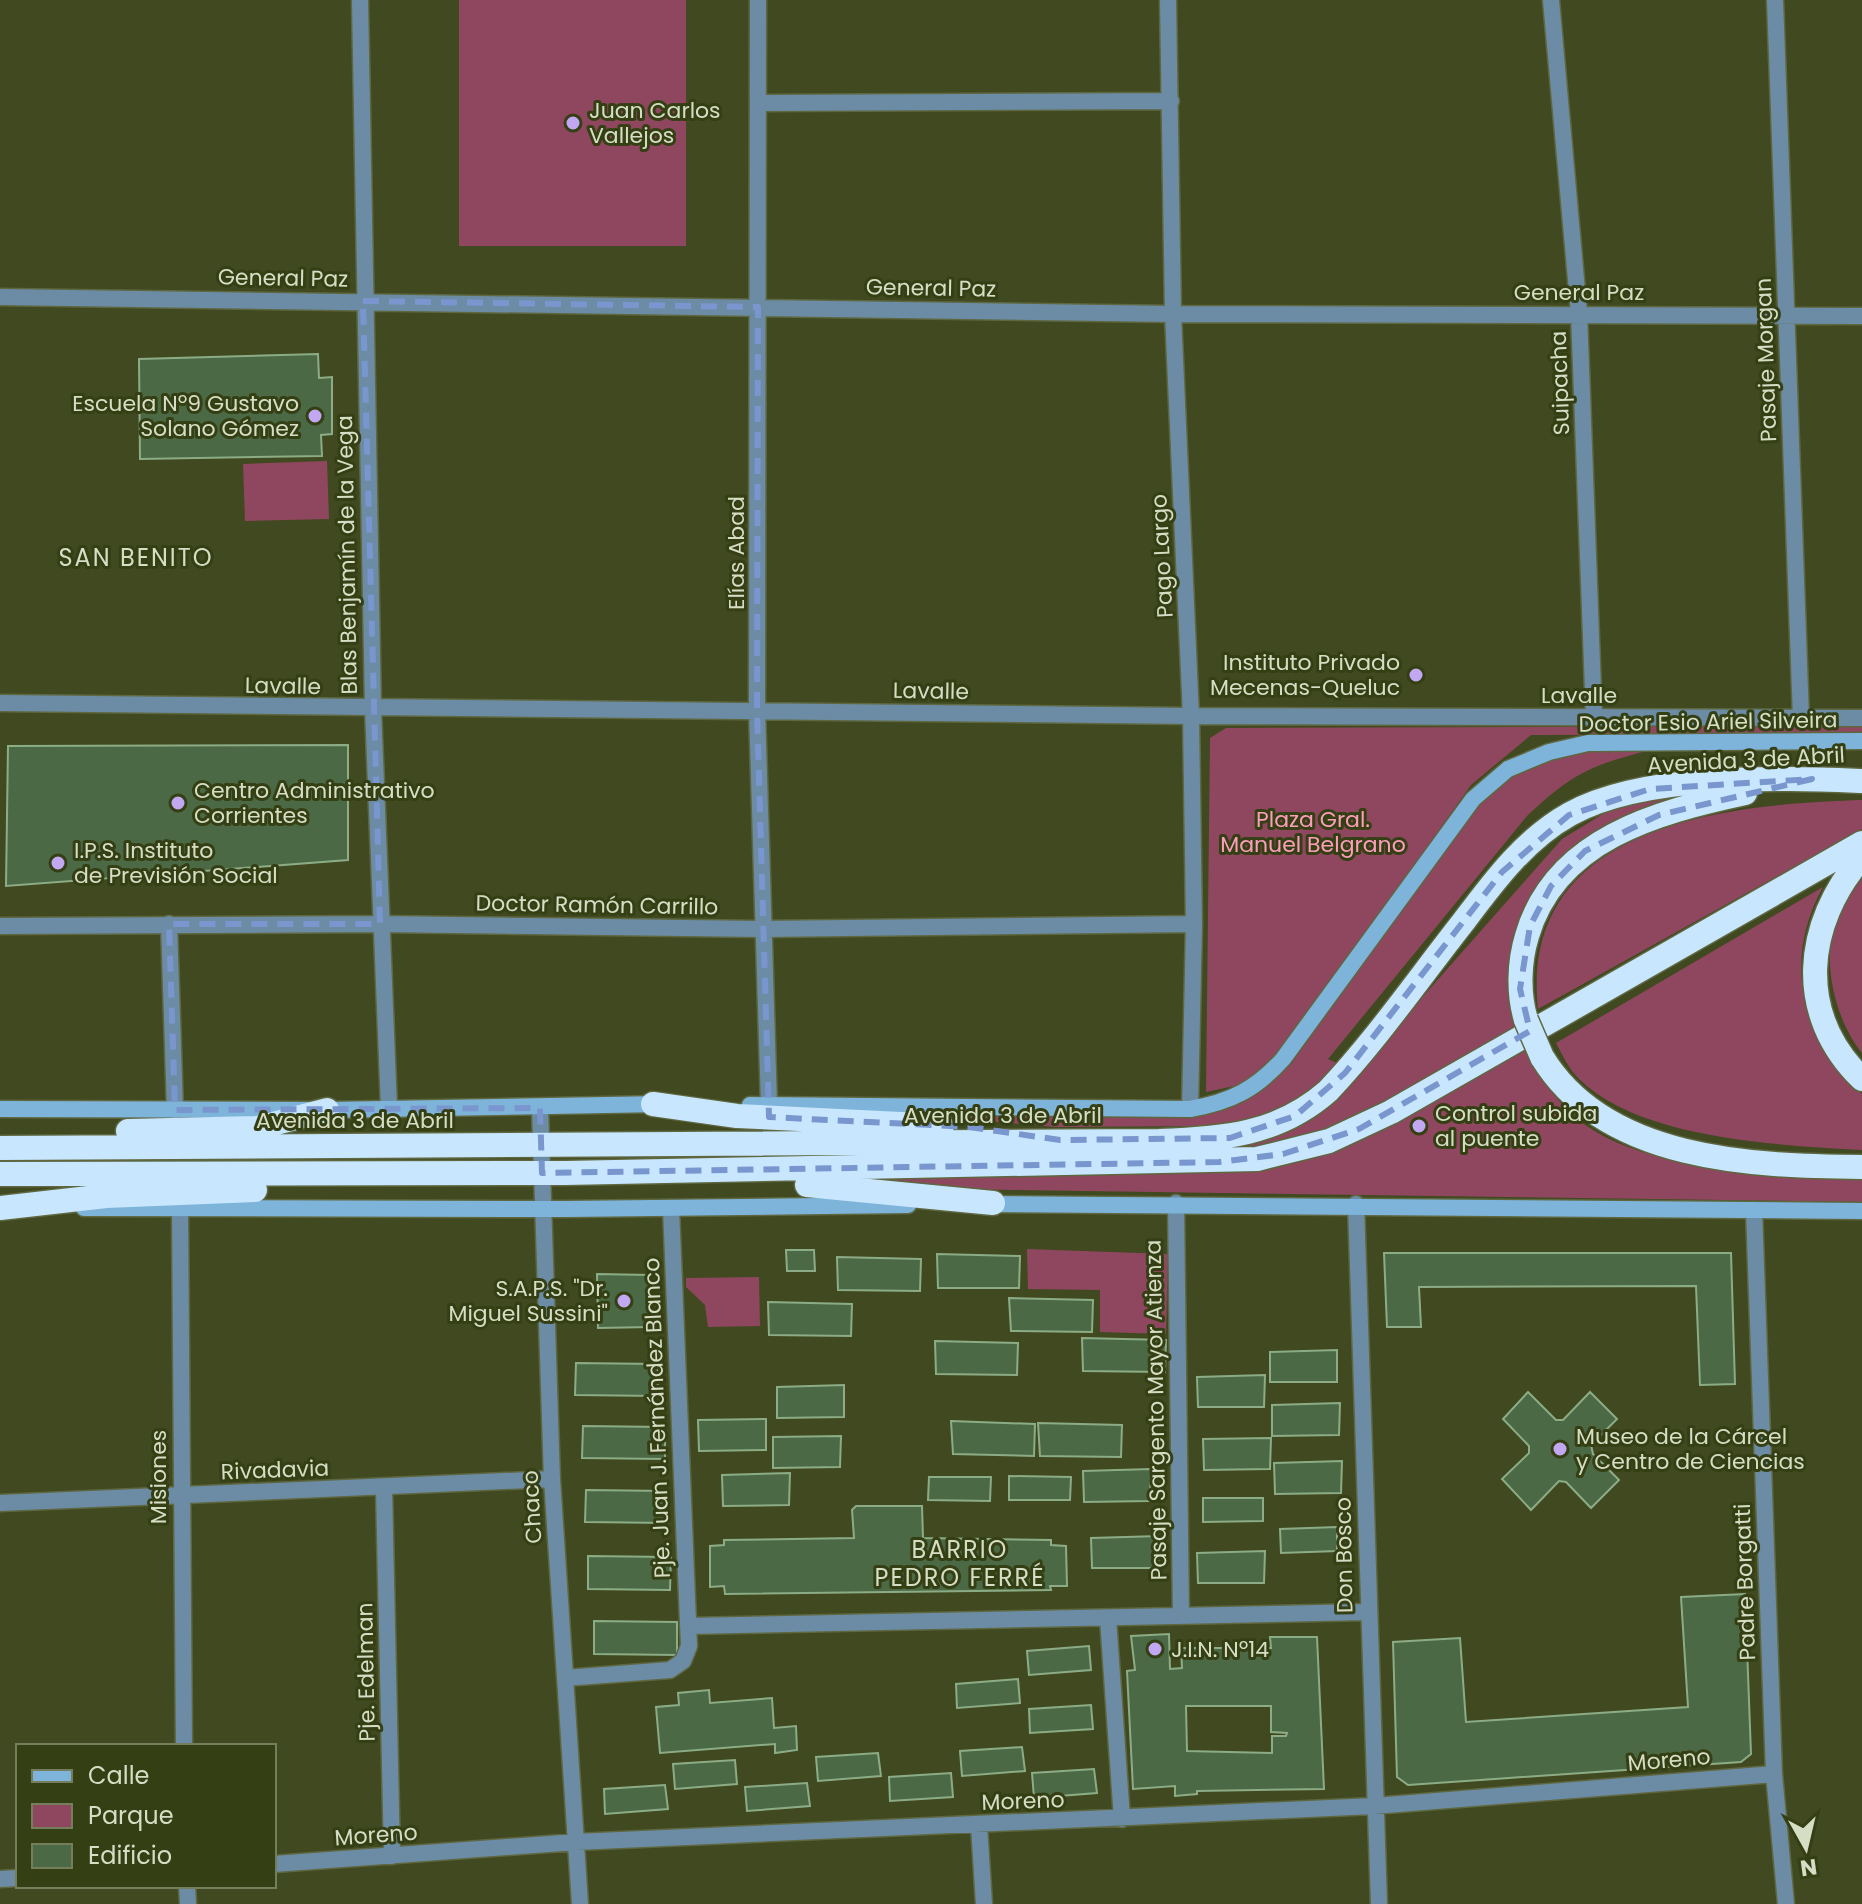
<svg xmlns="http://www.w3.org/2000/svg" width="1862" height="1904" font-family="Poppins,sans-serif">
<style>
.green{fill:#8f475f}
.building{fill:#4c6946;stroke:#8cac86;stroke-width:2;fill-rule:evenodd}
.lines{fill:none;stroke-linecap:round;stroke-linejoin:round}
.street-casing{stroke:#5e6740;stroke-width:19}
.secondary-casing{stroke:#5e6740;stroke-width:19}
.highway-casing{stroke:#5e6740;stroke-width:27}
.street{stroke:#6b8ca4;stroke-width:16}
.secondary{stroke:#7fb4da;stroke-width:16}
.highway{stroke:#c8e7ff;stroke-width:24}
.highway-bridge-casing{stroke:#5e6740;stroke-width:27;stroke-linecap:butt}
.highway-bridge{stroke:#c8e7ff;stroke-width:24}
.marked{fill:none;stroke:#7a96ce;stroke-width:6;stroke-dasharray:16 10;stroke-linejoin:round}
.poi-dot{fill:#c2a7f2;stroke:#353f14;stroke-width:3}
.labels{text-anchor:middle;dominant-baseline:central;stroke-width:6;stroke-linejoin:round;paint-order:stroke}
.poi-label{font-size:22px;fill:#d6ddc5;stroke:#353f14;text-anchor:start}
.street-label{font-size:22px;fill:#d6ddc5;stroke:#353f14}
.park-label{font-size:22px;fill:#fc9ebb;stroke:#353f14}
.neighbourhood-label{font-size:24px;letter-spacing:2px;fill:#d6ddc5;stroke:#353f14}
</style>
<rect width="100%" height="100%" fill="#40491f"/>
<path class="green" d="M459,0h227v246h-227z
M327,461l2,58 -84,2 -2,-57z
M1862,726v8l-331,1 -60,50 -195,274 -32,25 -38,8 4,-354 16,-10z
M1592,749l58,1c-61,16 -77,23 -123,66l-199,243 9,4 -23,25 -28,19 -35,15 -46,4 -150,1 -102,-9 -138,-2 1,-3 376,1 49,-11 50,-39 165,-232 36,-41 25,-21 34,-14z
M1703,791c-30,13 -60,27 -89,41 -15,6 -32,11 -45,20 -56,41 -63,115 -53,178l-147,86 -107,34 -45,-1 141,-79 204,-231 54,-33z
M1862,800v29l-324,180c-20,-185 189,-205 324,-209z
M1862,878v175c-24,-29 -38,-81 -30,-119 5,-22 18,-38 30,-56z
M1823,887c-41,74 -22,151 39,207v56c-82,-5 -221,-10 -283,-71 -10,-10 -16,-23 -23,-36z
M1522,1042c15,28 28,53 52,74 68,60 202,53 288,57v29l-921,-13 -102,-9 448,-22z
M1027,1249l141,5 -2,80 -66,-2v-42l-72,-1z
M759,1277l1,49 -52,1 -3,-22 -19,-18v-9z"/>
<path class="building" d="M318,354l1,24 13,-1v57l-11,1 1,21 -182,3 -1,-100z
M348,745v115l-342,26 2,-140z
M786,1250h28l1,21h-28z
M1384,1253h347l4,131 -35,1 -4,-99 -277,1 2,40h-34z
M937,1254l83,2 -1,32h-81z
M837,1257l84,2 -1,32 -82,-1z
M597,1274l53,1 1,52 -53,1z
M1009,1298l84,2 -1,32 -81,-1z
M768,1302l84,2 -1,32 -82,-1z
M1082,1338l84,2 -1,32 -82,-1z
M935,1341l83,2 -1,32 -81,-1z
M1337,1350v32h-67v-30z
M576,1363l82,1v32l-83,-1z
M1265,1375l-1,32h-66l-1,-30z
M844,1385v32l-67,1v-31z
M1528,1392l28,28h7l27,-28 27,27 -26,26 2,9 26,26 -28,28 -25,-26 -7,-1 -28,29 -29,-31 27,-26v-7l-26,-27z
M1340,1403l-1,32 -67,1v-31z
M766,1419v31l-67,1 -1,-31z
M951,1421l84,3 -1,32 -81,-2z
M1038,1423l84,2 -1,32 -81,-1z
M583,1426l82,1v32l-83,-1z
M841,1436l-1,31 -67,1v-31z
M1271,1438l-1,31 -66,1 -1,-31z
M1342,1461l-1,32 -66,1 -1,-31z
M1151,1469l-1,32 -66,1 -1,-31z
M790,1473l-1,32 -66,1 -1,-31z
M1009,1476l62,1 -1,23h-61z
M929,1477h62l-1,24 -62,-1z
M586,1490l82,1v32l-83,-1z
M1203,1498h60v23l-60,1z
M856,1506h66l1,32 128,2v5l15,1 1,40h-17l1,4 -326,4 -1,-8 -14,1v-41l14,-1v-5l130,-2 -2,-28z
M1337,1527v24l-56,2 -1,-24z
M1159,1536l-1,32h-66l-1,-30z
M1265,1551l-1,32h-66l-1,-30z
M588,1556l83,1 -1,33 -82,-1z
M1745,1594l6,160 -10,8 -333,23 -11,-8 -4,-135 67,-4 6,84 222,-15 -7,-110z
M594,1621l83,1v33l-83,-1z
M1169,1634l1,35 12,-1 -1,-20h90l-1,-11h47l7,152 -127,2v3l-22,2v-10l-42,3 -6,-118 8,-1 -4,-34zM1186,1706h85v26l16,1 -1,3h-14v17l-85,-2z
M1089,1646l2,24 -62,5 -2,-24z
M1018,1679l2,24 -63,5 -1,-24z
M709,1690l1,13 62,-5 2,30 22,-2 1,24 -22,3v-9l-115,9 -4,-46 23,-2 -1,-12z
M1091,1705l2,24 -63,4 -1,-24z
M1022,1747l3,24 -63,5 -2,-25z
M878,1753l3,23 -63,5 -2,-24z
M735,1760l2,24 -62,5 -2,-25z
M1094,1769l3,24 -63,5 -2,-25z
M951,1773l2,24 -63,4 -1,-24z
M807,1783l3,23 -63,5 -2,-24z
M665,1785l3,24 -63,5 -1,-25z"/>
<g class="lines">
<defs>
<path id="street" d="M360,0l13,709 16,399
M758,0l-1,710 12,396
M1168,0l5,314 18,402 3,208 -4,185
M1551,0l28,313 15,404
M1775,0l26,718
M759,103l412,-2
M0,297l1173,17 689,2
M0,703l1191,13 671,2
M169,924l6,186
M0,926l380,-2 381,5 433,-5
M540,1108l12,371 28,425
M1176,1203l5,413
M1356,1204l23,700
M180,1208l4,538
M1754,1210l20,564 12,130
M384,1488l8,368
M0,1503l552,-24
M1108,1618l14,201
M688,1626l679,-14
M565,1678l105,-8 13,-9 6,-15 -18,-438
M979,1825l5,79
M274,1864l302,-22 798,-36 400,-32
M0,1879l18,-1
M187,1886l1,18"/>
<path id="secondary" d="M750,1105l440,4c41,-7 66,-20 93,-50l190,-260 35,-30 41,-17 39,-9 274,-2
M0,1109l327,1 335,-6
M984,1204l878,7
M84,1208l482,1 342,-4"/>
<path id="highway" d="M1862,857c-58,67 -67,157 0,222
M1526,1020c-8,-26 -7,-58 1,-84 28,-97 130,-124 218,-143
M1542,1057c63,104 210,109 320,110
M653,1104l84,12 205,10
M128,1131l129,-3 70,-18
M0,1148l1159,-7c63,-2 119,-6 169,-50 49,-52 91,-113 136,-170 30,-40 61,-82 106,-107 75,-41 207,-36 292,-33
M0,1174l565,-1 692,-14 72,-18 62,-29 471,-269
M807,1185l186,18
M0,1208l106,-12 149,-6"/>
</defs>
<use href="#street" class="street-casing"/>
<use href="#secondary" class="secondary-casing"/>
<use href="#highway" class="highway-casing"/>
<use href="#street" class="street"/>
<use href="#secondary" class="secondary"/>
<use href="#highway" class="highway"/>
<defs>
<path id="highway-bridge" d="M1526,1020l16,37"/>
</defs>
<use href="#highway-bridge" class="highway-bridge-casing"/>
<use href="#highway-bridge" class="highway-bridge"/>
</g>
<path class="marked" d="M363,301l395,6 -1,403 12,407 200,10 91,13 170,-2 65,-22 50,-43 157,-201 67,-57 81,-26 162,-10 -153,36 -74,36 -34,35 -21,40 -10,63 10,42 -171,98 -76,25 -64,8 -677,11 -2,-65 -365,2 -6,-186h211z"/>
<g class="poi-dot">
<circle cx="573" cy="123" r="8"/>
<circle cx="315" cy="416" r="8"/>
<circle cx="1416" cy="675" r="8"/>
<circle cx="178" cy="803" r="8"/>
<circle cx="58" cy="863" r="8"/>
<circle cx="1419" cy="1126" r="8"/>
<circle cx="624" cy="1301" r="8"/>
<circle cx="1560" cy="1449" r="8"/>
<circle cx="1155" cy="1649" r="8"/>
</g>
<g class="labels">
<g class="poi-label">
<text x="589" y="110">Juan Carlos<tspan x="589" dy="25">Vallejos</tspan></text>
<text x="299" y="403" text-anchor="end">Escuela Nº9 Gustavo<tspan x="299" dy="25">Solano Gómez</tspan></text>
<text x="1400" y="662" text-anchor="end">Instituto Privado<tspan x="1400" dy="25">Mecenas-Queluc</tspan></text>
<text x="194" y="790">Centro Administrativo<tspan x="194" dy="25">Corrientes</tspan></text>
<text x="74" y="850">I.P.S. Instituto<tspan x="74" dy="25">de Previsión Social</tspan></text>
<text x="1435" y="1113">Control subida<tspan x="1435" dy="25">al puente</tspan></text>
<text x="608" y="1288" text-anchor="end">S.A.P.S. "Dr.<tspan x="608" dy="25">Miguel Sussini"</tspan></text>
<text x="1576" y="1436">Museo de la Cárcel<tspan x="1576" dy="25">y Centro de Ciencias</tspan></text>
<text x="1171" y="1649">J.I.N. Nº14</text>
</g>
<g class="street-label">
<text transform="translate(283 278) rotate(1)">General Paz</text>
<text transform="translate(931 288) rotate(1)">General Paz</text>
<text x="1579" y="292">General Paz</text>
<text transform="translate(1766 360) rotate(-92)">Pasaje Morgan</text>
<text transform="translate(1560 383) rotate(-92)">Suipacha</text>
<text transform="translate(736 553) rotate(-90)">Elías Abad</text>
<text transform="translate(347 555) rotate(-91)">Blas Benjamín de la Vega</text>
<text transform="translate(1162 556) rotate(-93)">Pago Largo</text>
<text transform="translate(283 686) rotate(1)">Lavalle</text>
<text transform="translate(931 691) rotate(1)">Lavalle</text>
<text x="1579" y="695">Lavalle</text>
<text transform="translate(1708 722) rotate(-1)">Doctor Esio Ariel Silveira</text>
<text transform="translate(1746 760) rotate(-3)">Avenida 3 de Abril</text>
<text transform="translate(597 905) rotate(1)">Doctor Ramón Carrillo</text>
<text x="1003" y="1115">Avenida 3 de Abril</text>
<text x="355" y="1120">Avenida 3 de Abril</text>
<text transform="translate(1156 1410) rotate(-91)">Pasaje Sargento Mayor Atienza</text>
<text transform="translate(657 1418) rotate(-92)">Pje. Juan J. Fernández Blanco</text>
<text transform="translate(275 1470) rotate(-2)">Rivadavia</text>
<text transform="translate(158 1477) rotate(-90)">Misiones</text>
<text transform="translate(532 1507) rotate(-93)">Chaco</text>
<text transform="translate(1344 1555) rotate(-91)">Don Bosco</text>
<text transform="translate(1745 1582) rotate(-92)">Padre Borgatti</text>
<text transform="translate(366 1672) rotate(-91)">Pje. Edelman</text>
<text transform="translate(1669 1760) rotate(-5)">Moreno</text>
<text transform="translate(1023 1801) rotate(-2)">Moreno</text>
<text transform="translate(376 1835) rotate(-4)">Moreno</text>
</g>
<g class="park-label">
<text x="1313" y="819">Plaza Gral.<tspan x="1313" dy="25">Manuel Belgrano</tspan></text>
</g>
<g class="neighbourhood-label">
<text x="136" y="557">SAN BENITO</text>
<text x="960" y="1549">BARRIO<tspan x="960" dy="28">PEDRO FERRÉ</tspan></text>
</g>
</g>
<rect x="16" y="1744" width="260" height="144" fill="#353f14" stroke="#757e5b" stroke-width="2"/>
<rect x="32" y="1770" width="40" height="12" fill="#7fb4da" stroke="#757e5b" stroke-width="2"/>
<text x="88" y="1784" font-size="24" fill="#d6ddc5">Calle</text>
<rect x="32" y="1804" width="40" height="24" fill="#8f475f" stroke="#757e5b" stroke-width="2"/>
<text x="88" y="1824" font-size="24" fill="#d6ddc5">Parque</text>
<rect x="32" y="1844" width="40" height="24" fill="#4c6946" stroke="#757e5b" stroke-width="2"/>
<text x="88" y="1864" font-size="24" fill="#d6ddc5">Edificio</text>
<g transform="translate(1806 1848) rotate(172)" stroke="#353f14" stroke-width="6" paint-order="stroke">
<path d="M0-6L14 30L0 20L-14 30Z" fill="#d6ddc5"/>
<text y="-12" font-size="22" font-weight="bold" text-anchor="middle" fill="#d6ddc5">N</text>
</g>
</svg>
